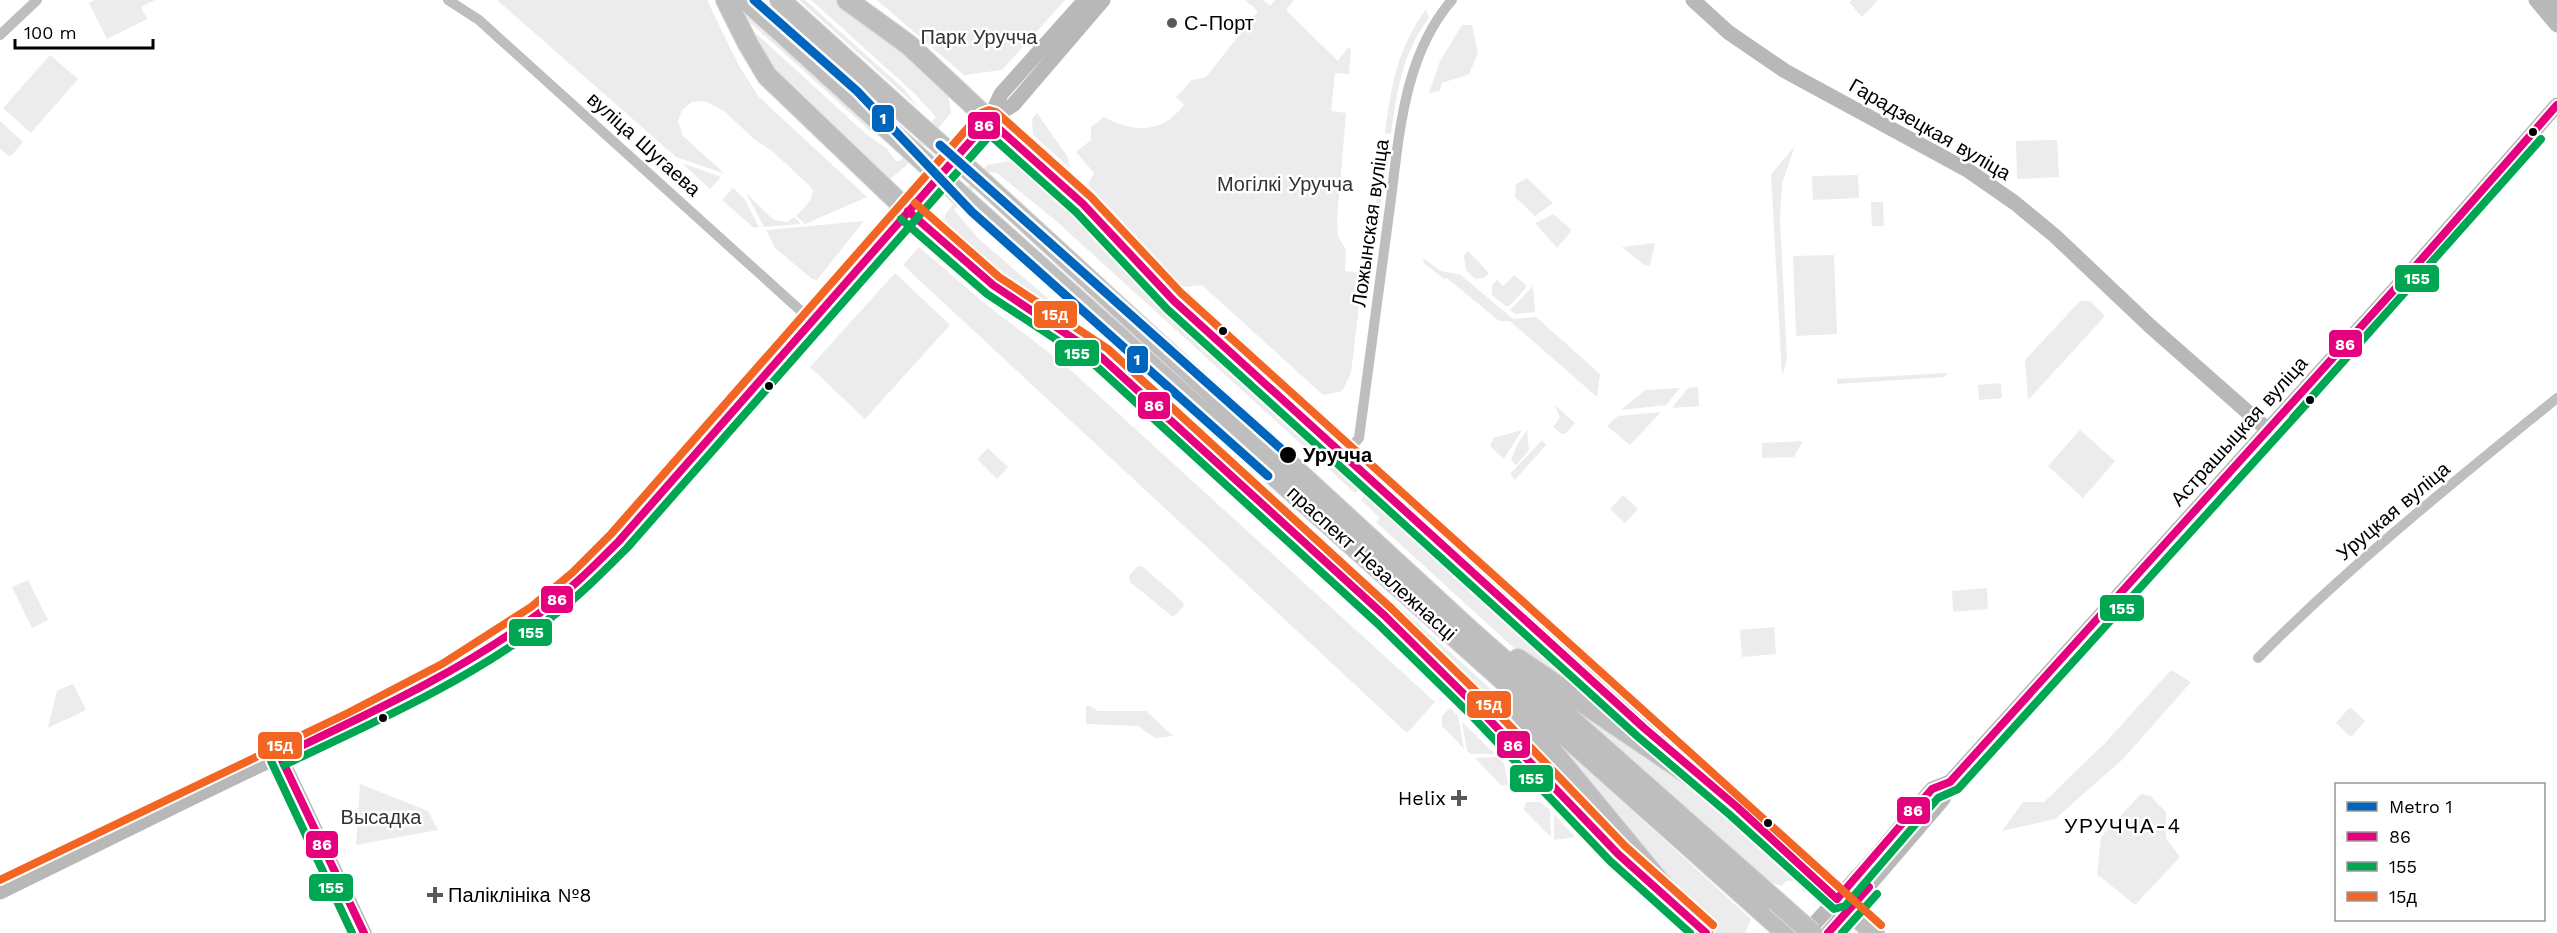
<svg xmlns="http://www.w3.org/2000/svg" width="2557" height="933" font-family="'Work Sans',sans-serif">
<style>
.green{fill:#ececec}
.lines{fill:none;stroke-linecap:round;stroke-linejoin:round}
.highway-casing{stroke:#dbdbdb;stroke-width:22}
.street{stroke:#bebebe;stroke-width:10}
.secondary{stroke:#b8b8b8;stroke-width:15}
.highway{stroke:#bebebe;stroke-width:20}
.highway-bridge-casing{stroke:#dbdbdb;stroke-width:22;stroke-linecap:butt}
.highway-bridge{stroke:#bebebe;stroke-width:20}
.bus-1-casing{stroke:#fff;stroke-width:12}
.bus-2-casing{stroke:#fff;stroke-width:12}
.bus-3-casing{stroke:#fff;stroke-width:12}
.bus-1{stroke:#e5007d;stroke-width:8}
.bus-2{stroke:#00a651;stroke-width:8}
.bus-3{stroke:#f26522;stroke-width:8}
.metro-1-casing{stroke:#fff;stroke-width:14}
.metro-1{stroke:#0065bd;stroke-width:9}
.poi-dot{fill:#595959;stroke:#fff;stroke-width:2}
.bus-dot{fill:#000;stroke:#fff;stroke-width:2}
.labels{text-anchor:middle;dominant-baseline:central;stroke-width:5;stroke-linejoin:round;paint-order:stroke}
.poi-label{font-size:20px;fill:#000;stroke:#fff;text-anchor:start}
.park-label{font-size:20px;fill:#333;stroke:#fff}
.street-label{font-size:20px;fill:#000;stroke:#fff}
.stop-label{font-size:20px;font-weight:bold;fill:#000;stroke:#fff;text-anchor:start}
.neighbourhood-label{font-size:21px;letter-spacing:1.5px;fill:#000;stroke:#fff}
.line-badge{stroke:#fff;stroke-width:2}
.badge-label{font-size:16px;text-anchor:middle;font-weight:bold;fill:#fff}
</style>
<rect width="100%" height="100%" fill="#fff"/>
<path class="green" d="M95,0h60l-14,7 6,12 -40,20 -18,-36z
M497,0h210l31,64 20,32 109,101 -62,27 -9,-8 14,-15 3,-10 -2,-4 -40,-37 -16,-10 -31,-29 -19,-10 -13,1 -10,8 -4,11 5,15 42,38 -49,-17z
M799,0h6l99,89 15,19z
M811,0c7,0 17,0 24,0 26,6 91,72 113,93l3,20 -44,52 -18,15 -100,-94 -18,-19 -23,-41 119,109 19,13 10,13h4l36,-44 -22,-24z
M877,0h188l-63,70 -38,5z
M1245,0h18l7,6 5,-6h19l-8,10 52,51 10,-14 3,3 -2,24 -14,-1 -4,38 15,2 -9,107 1,16 8,14 -1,21 18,2 -12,100 -9,18 -19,4 -121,-110 -19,2 -95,-103 6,-11 -18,-21 15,-12v-13l13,-10c31,16 57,17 80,-12l-8,-8 16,-17 14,-3 52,-66z
M1852,0h26l-16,17 -13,-15z
M1426,9l3,9c-27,35 -32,74 -38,116l-6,-1c7,-50 11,-81 41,-124z
M742,10l144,131 -17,-11 -124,-112z
M1462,25h10l6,28 -9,21 -27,9 -2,8 -11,2 11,-32z
M50,55l28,24 -47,54 -28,-25z
M1037,113l30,43 3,12 -37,-33 -1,-16z
M0,121l23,21 -13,15 -10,-8z
M2057,140l2,37 -42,2 -1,-38z
M1384,142l5,1 -14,103 -4,-1z
M1795,146l-13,37 -2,35 7,142 -5,15 -11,-201z
M1019,155l58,52 55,61 39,38 -5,6 141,128 5,-5 53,48 -10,10 -300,-273 -58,-47 -8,-1 -35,38 25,29 189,163 -2,1 -61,-53 -106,-65 -56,-54 2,-16 5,-7 37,-43 23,-4z
M682,163l39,14 -11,12z
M1858,175l1,23 -46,2 -1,-24z
M1527,178l26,25 -18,13 -20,-19 1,-13z
M733,188l11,10 15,29 -5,1 -32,-28z
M746,193l28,27 13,2 7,-5 7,7 -37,3z
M1871,202h12l1,24h-12z
M1553,214l19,16 -15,18 -22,-25z
M864,221l-47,59 -5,-1 -37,-31 -9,-18z
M1655,243l-5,23 -6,-1 -22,-18z
M919,247l64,55 82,63 370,337 -28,31 -504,-468z
M1468,251l21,22 -5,5 -9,1 -9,-9 -2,-14z
M1834,255l3,79 -41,2 -3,-80z
M1423,258l18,13 20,4 52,44 23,-2 64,57 -3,23 -87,-76h-11l-52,-43 -3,1 -20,-16z
M895,273l55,52 -85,94 -55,-52z
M1514,275l12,10v3l-17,18h-4l-13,-11v-10l5,-5 6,6z
M1533,286l2,26 -20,2 -5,-4z
M2080,301h10l15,15 -77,84 -3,-40z
M1948,373l-4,4 -107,7v-5z
M2001,383l1,15 -23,2 -1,-15z
M1698,387l1,19 -27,2 16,-20z
M1680,388l-14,17 -45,5 24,-20z
M1555,405l20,18 -9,10 -4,1 -9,-7 7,-9z
M1661,412l-31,33 -23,-19 11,-10z
M1195,424l296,265 142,171 -214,-222 -229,-209z
M1522,430l-18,29 -14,-13 3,-8z
M1527,430l2,20 -13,15 -5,-5 6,-15z
M2080,430l35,31 -32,37 -35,-32z
M1542,440l4,5 -31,35 -5,-6z
M1803,441l-9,16 -32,1v-15z
M988,448l20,19 -11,12 -20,-20z
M1372,488l17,15 -4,5 99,90 4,-4 183,159 -157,-105 -138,-126 4,-4 -19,-18z
M1623,495l15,14 -13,14 -15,-14z
M1142,566l41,36 1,4 -11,11 -43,-35 -1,-6 8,-9z
M28,580l20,40 -16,8 -20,-41z
M1987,588l1,21 -35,3 -1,-21z
M1774,627l2,27 -34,3 -2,-27z
M1418,659l26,26 2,8 -2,3 -26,-25 -3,-10z
M2171,670l20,12 -68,77 -68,60 -53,12 21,-29h21l62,-60z
M1542,679l184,126 83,76v6l-5,6c-4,-9 -8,-13 -18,-12l-5,5 -14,-5z
M73,684l13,26 -38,18 9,-37z
M1086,706h4l8,5h48l27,25 -18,2 -17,-12 -52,-2z
M2350,707l15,14 -14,16 -15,-14z
M1450,708l8,8 6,33 -22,-23v-10z
M1462,722l33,32h-24l-4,-3z
M1537,724l214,195 -6,14h-29l-20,-18z
M1497,757l7,6 4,21 -6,2 -27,-28z
M360,784l68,27 10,19 -82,15z
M2141,794l9,2 16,16v26l14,19 -45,48 -38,-31 4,-37z
M1526,802h14l10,8 1,27 -27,-27z
M1554,814l21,23 -21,3z"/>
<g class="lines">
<defs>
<path id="highway" d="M726,0l22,44 19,32 141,135
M746,0l154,140
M780,0l136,123
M847,0l62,45 80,75
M985,184l486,447 305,270
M968,202l818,731
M1518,659l219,148
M1510,700l173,210
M1850,910l24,23"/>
</defs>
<use href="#highway" class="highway-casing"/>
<path class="street" d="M448,0l31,20 22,20 311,281
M0,35l37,-35
M1344,455l15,-17c10,-72 19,-145 29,-217 11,-75 12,-161 64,-221
M2258,658c93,-94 196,-176 299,-260"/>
<path class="secondary" d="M1693,0l35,32 57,39 184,100 46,32 40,33 95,90 118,104
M2536,0l21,25
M2551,0l6,7
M989,120l94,84 91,97 511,462
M989,120l12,-26 84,-94
M908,211l85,74 108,72 11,10 273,249 94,93 139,145 38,34
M280,756l84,177
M1728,800l122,110
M0,892c84,-41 168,-83 252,-123 136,-64 263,-116 367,-228l370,-421 24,-15 90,-105
M1675,903l31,30
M1806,933l69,-76 57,-68 18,-7
M1828,933l115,-134 7,-17 463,-513 144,-164"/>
<use href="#highway" class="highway"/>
<defs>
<path id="highway-bridge" d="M916,123l69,61
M900,140l68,62
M1776,901l36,32"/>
</defs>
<use href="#highway-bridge" class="highway-bridge-casing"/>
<use href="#highway-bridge" class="highway-bridge"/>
<defs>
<path id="bus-1" d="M908,211l85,74 108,72 284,259 94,93 139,145 88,79
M280,756c90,-43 181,-84 261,-144 28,-21 53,-46 78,-71l370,-421 94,84 91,97 470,427 93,79 100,92 95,-110 18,-7 463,-513 144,-164
M280,756l84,177
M1828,933l41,-46"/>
<path id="bus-2" d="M901,219l86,75 108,71 283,259 94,92 138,145 80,72
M2293,418l248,-279
M271,761l81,172
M284,765c91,-43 185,-84 265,-146 28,-21 53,-46 78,-71l363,-413 86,77 91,97 470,427 93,79 104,94 11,-3 93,-108 20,-9 352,-389
M1842,933l35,-39"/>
<path id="bus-3" d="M915,203l84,74 109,72 284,260 95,93 138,144 88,79
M0,880l348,-167 94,-49 89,-57 41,-34 39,-39 370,-421 8,-3 7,2 95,85 90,96 700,632"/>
</defs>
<use href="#bus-1" class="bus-1-casing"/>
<use href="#bus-2" class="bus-2-casing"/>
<use href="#bus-3" class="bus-3-casing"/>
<use href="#bus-1" class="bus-1"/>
<use href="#bus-2" class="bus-2"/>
<use href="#bus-3" class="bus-3"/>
<defs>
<path id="metro-1" d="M754,0l103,91 115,121 296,264
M940,145l348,310"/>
</defs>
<use href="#metro-1" class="metro-1-casing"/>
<use href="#metro-1" class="metro-1"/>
</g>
<g class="poi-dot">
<circle cx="1172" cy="23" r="6"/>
<path d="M1456 789h6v6h6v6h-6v6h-6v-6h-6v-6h6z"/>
<path d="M432 886h6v6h6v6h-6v6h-6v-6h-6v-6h6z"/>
</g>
<g class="bus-dot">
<circle cx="2533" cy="132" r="5"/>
<circle cx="1223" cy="331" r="5"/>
<circle cx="769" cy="386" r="5"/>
<circle cx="2310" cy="400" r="5"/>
<circle cx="1288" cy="455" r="9"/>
<circle cx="383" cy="718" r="5"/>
<circle cx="1768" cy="823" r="5"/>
</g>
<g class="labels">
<g class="poi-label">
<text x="1184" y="23">С-Порт</text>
<text x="1446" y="798" text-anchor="end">Helix</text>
<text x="448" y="895">Паліклініка №8</text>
</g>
<g class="park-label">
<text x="979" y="37">Парк Уручча</text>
<text x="1285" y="184">Могілкі Уручча</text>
<text x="381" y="817">Высадка</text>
</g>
<g class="street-label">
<text transform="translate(1930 129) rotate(30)">Гарадзецкая вуліца</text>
<text transform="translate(644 144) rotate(42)">вуліца Шугаева</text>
<text transform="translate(1370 223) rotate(-82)">Ложынская вуліца</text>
<text transform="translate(2239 431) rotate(-48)">Астрашыцкая вуліца</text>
<text transform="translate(2393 511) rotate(-40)">Уруцкая вуліца</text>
<text transform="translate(1372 563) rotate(42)">праспект Незалежнасці</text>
</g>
<g class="stop-label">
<text x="1303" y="455">Уручча</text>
</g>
<g class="neighbourhood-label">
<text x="2123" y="825">УРУЧЧА-4</text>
</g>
</g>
<g class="line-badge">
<rect x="871" y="104" width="24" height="29" rx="6" fill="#0065bd"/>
<rect x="967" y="111" width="34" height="29" rx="6" fill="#e5007d"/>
<rect x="2394" y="264" width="46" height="29" rx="6" fill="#00a651"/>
<rect x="1033" y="300" width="45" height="29" rx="6" fill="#f26522"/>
<rect x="2328" y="329" width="35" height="29" rx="6" fill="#e5007d"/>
<rect x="1054" y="339" width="46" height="28" rx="6" fill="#00a651"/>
<rect x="1126" y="345" width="23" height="29" rx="6" fill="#0065bd"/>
<rect x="1137" y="391" width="34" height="29" rx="6" fill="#e5007d"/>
<rect x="540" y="585" width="34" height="29" rx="6" fill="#e5007d"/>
<rect x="2099" y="594" width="46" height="28" rx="6" fill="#00a651"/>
<rect x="508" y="618" width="45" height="29" rx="6" fill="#00a651"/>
<rect x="1466" y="690" width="46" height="29" rx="6" fill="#f26522"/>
<rect x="1496" y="730" width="35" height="29" rx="6" fill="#e5007d"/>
<rect x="257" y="731" width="46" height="29" rx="6" fill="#f26522"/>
<rect x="1509" y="764" width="45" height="29" rx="6" fill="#00a651"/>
<rect x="1896" y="796" width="35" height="29" rx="6" fill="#e5007d"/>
<rect x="305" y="830" width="34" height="29" rx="6" fill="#e5007d"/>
<rect x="308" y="873" width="46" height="29" rx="6" fill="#00a651"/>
</g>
<g class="badge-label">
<text x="883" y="124">1</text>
<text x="984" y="131">86</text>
<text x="2417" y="284">155</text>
<text x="1055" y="320">15д</text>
<text x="2345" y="350">86</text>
<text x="1077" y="359">155</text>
<text x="1137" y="365">1</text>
<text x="1154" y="411">86</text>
<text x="557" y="605">86</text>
<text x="2122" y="614">155</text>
<text x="531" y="638">155</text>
<text x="1489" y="710">15д</text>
<text x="1513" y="751">86</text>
<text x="280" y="751">15д</text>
<text x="1531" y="784">155</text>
<text x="1913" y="816">86</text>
<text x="322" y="850">86</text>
<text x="331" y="893">155</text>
</g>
<rect x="2335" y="783" width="210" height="138" fill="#ffffff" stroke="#999999" stroke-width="1.5"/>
<rect x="2347" y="802" width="30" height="9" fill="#0065bd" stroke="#999999" stroke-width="1.5"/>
<text x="2389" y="813" font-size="18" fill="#000000">Metro 1</text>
<rect x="2347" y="832" width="30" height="9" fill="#e5007d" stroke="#999999" stroke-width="1.5"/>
<text x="2389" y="843" font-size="18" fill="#000000">86</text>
<rect x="2347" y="862" width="30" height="9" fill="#00a651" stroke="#999999" stroke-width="1.5"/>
<text x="2389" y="873" font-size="18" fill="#000000">155</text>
<rect x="2347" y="892" width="30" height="9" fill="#f26522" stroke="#999999" stroke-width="1.5"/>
<text x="2389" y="903" font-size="18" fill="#000000">15д</text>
<path d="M15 39v9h138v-9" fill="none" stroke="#000000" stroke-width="3"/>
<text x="24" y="39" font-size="18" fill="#000000" stroke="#ffffff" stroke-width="4.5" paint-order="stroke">100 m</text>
</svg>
